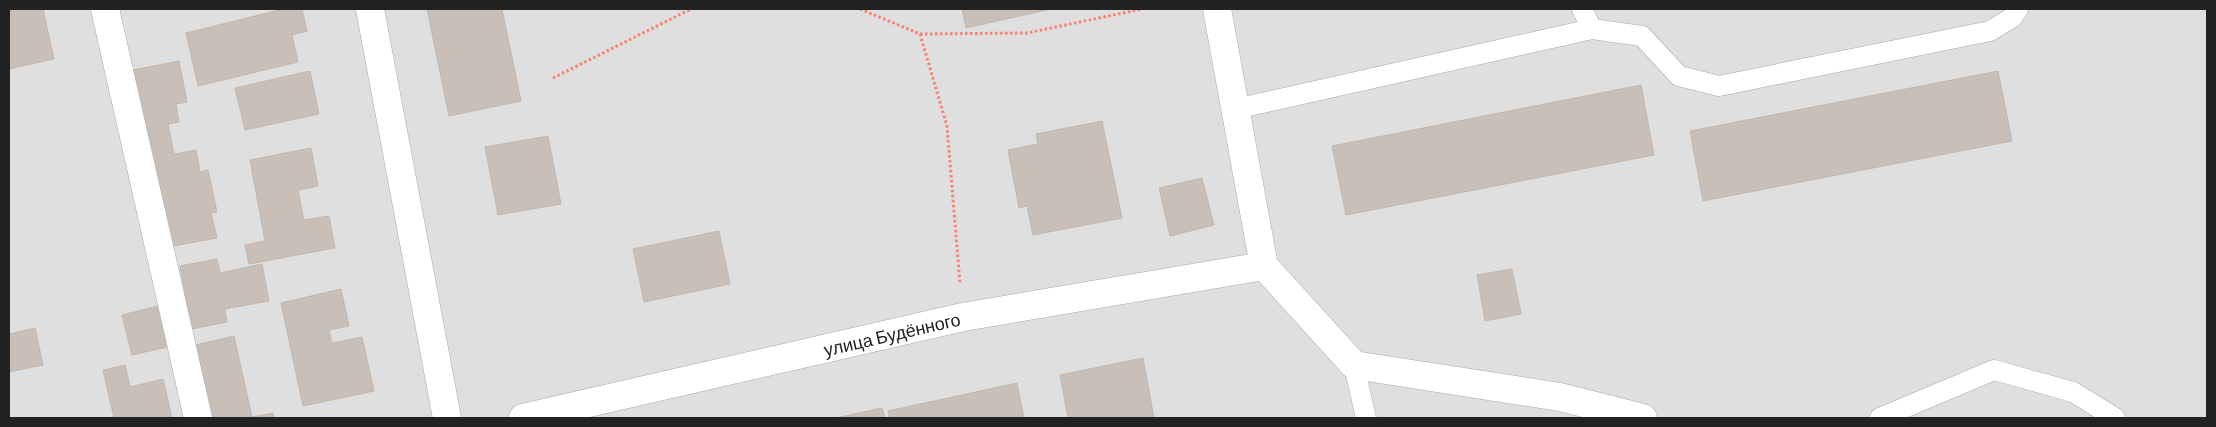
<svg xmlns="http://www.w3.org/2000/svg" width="2216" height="427" font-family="Barlow,sans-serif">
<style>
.residential{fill:#e0dfdf}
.building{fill:#c7bfb8;stroke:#c4b6ab}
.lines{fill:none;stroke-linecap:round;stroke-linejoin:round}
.lane-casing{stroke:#a9a9a9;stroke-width:21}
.street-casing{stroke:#a9a9a9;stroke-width:29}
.path{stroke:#fa8072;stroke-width:3;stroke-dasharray:2.5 2.5;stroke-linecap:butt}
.lane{stroke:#fff;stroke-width:20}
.street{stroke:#fff;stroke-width:28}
.labels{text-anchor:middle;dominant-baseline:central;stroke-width:4;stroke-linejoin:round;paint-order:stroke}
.street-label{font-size:18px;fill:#222;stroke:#fff}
</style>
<rect width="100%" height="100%" fill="#f2efe9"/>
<path class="residential" d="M9,9h2198v409h-2198z"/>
<path class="building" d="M9,9h34l11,50 -45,10z
M283,9h19l5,22 -15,4 6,27 -100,24 -12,-53z
M427,9h75l19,92 -72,15z
M962,9h89l-85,19z
M179,61l8,41 -11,2 3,18 -11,2 6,30 22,-4 4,22 8,-2 9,42 -6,1 6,25 -49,9 -35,-177z
M310,71l9,43 -74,16 -10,-42z
M1998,71l14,70 -309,60 -13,-70z
M1641,85l13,70 -308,60 -14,-69z
M1102,121l20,97 -89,17 -6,-29 -8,2 -11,-58 30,-6 -2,-10z
M548,136l13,68 -63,11 -13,-68z
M311,148l7,38 -20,4 6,30 25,-4 6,32 -86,16 -4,-19 20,-4 -15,-81z
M1202,178l12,47 -44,11 -11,-48z
M719,231l11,53 -86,18 -11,-53z
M217,259l3,14 42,-9 7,37 -44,8 2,13 -35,7 -12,-63z
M1512,269l9,45 -36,7 -8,-46z
M341,289l8,37 -20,4 3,13 30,-6 12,54 -71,15 -22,-103z
M158,306l9,41 -35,8 -10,-40z
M35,328l8,37 -34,7v-38z
M234,336l18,81 21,-4 1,5h-67l-16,-72z
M1143,358l11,60h-86l-8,-43z
M125,365l5,22 33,-8 9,39h-58l-11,-48z
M1017,383l7,35h-134l-2,-7z
M882,408l3,10h-49z"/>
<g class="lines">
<defs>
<path id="lane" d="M1582,9l10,20
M1235,109l357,-80 50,7 37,40 40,10 271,-55 23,-14 5,-8
M1354,365l12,53
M1880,418l114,-48 79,22 42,26"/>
<path id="street" d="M105,9l93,409
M370,9l77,409
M1217,9l47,257 90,99 206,32 83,21
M523,418l440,-101 301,-51"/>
</defs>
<use href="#lane" class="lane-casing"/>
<use href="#street" class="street-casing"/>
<path class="path" d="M860,9l60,25 27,92 13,158
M920,34l107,-1 115,-24
M553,78l138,-69"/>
<use href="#lane" class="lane"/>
<use href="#street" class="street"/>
</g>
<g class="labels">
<g class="street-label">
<text transform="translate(892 334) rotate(-13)">улица Будённого</text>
</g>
</g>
<rect width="2216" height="427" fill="none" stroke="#222222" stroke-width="20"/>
</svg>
